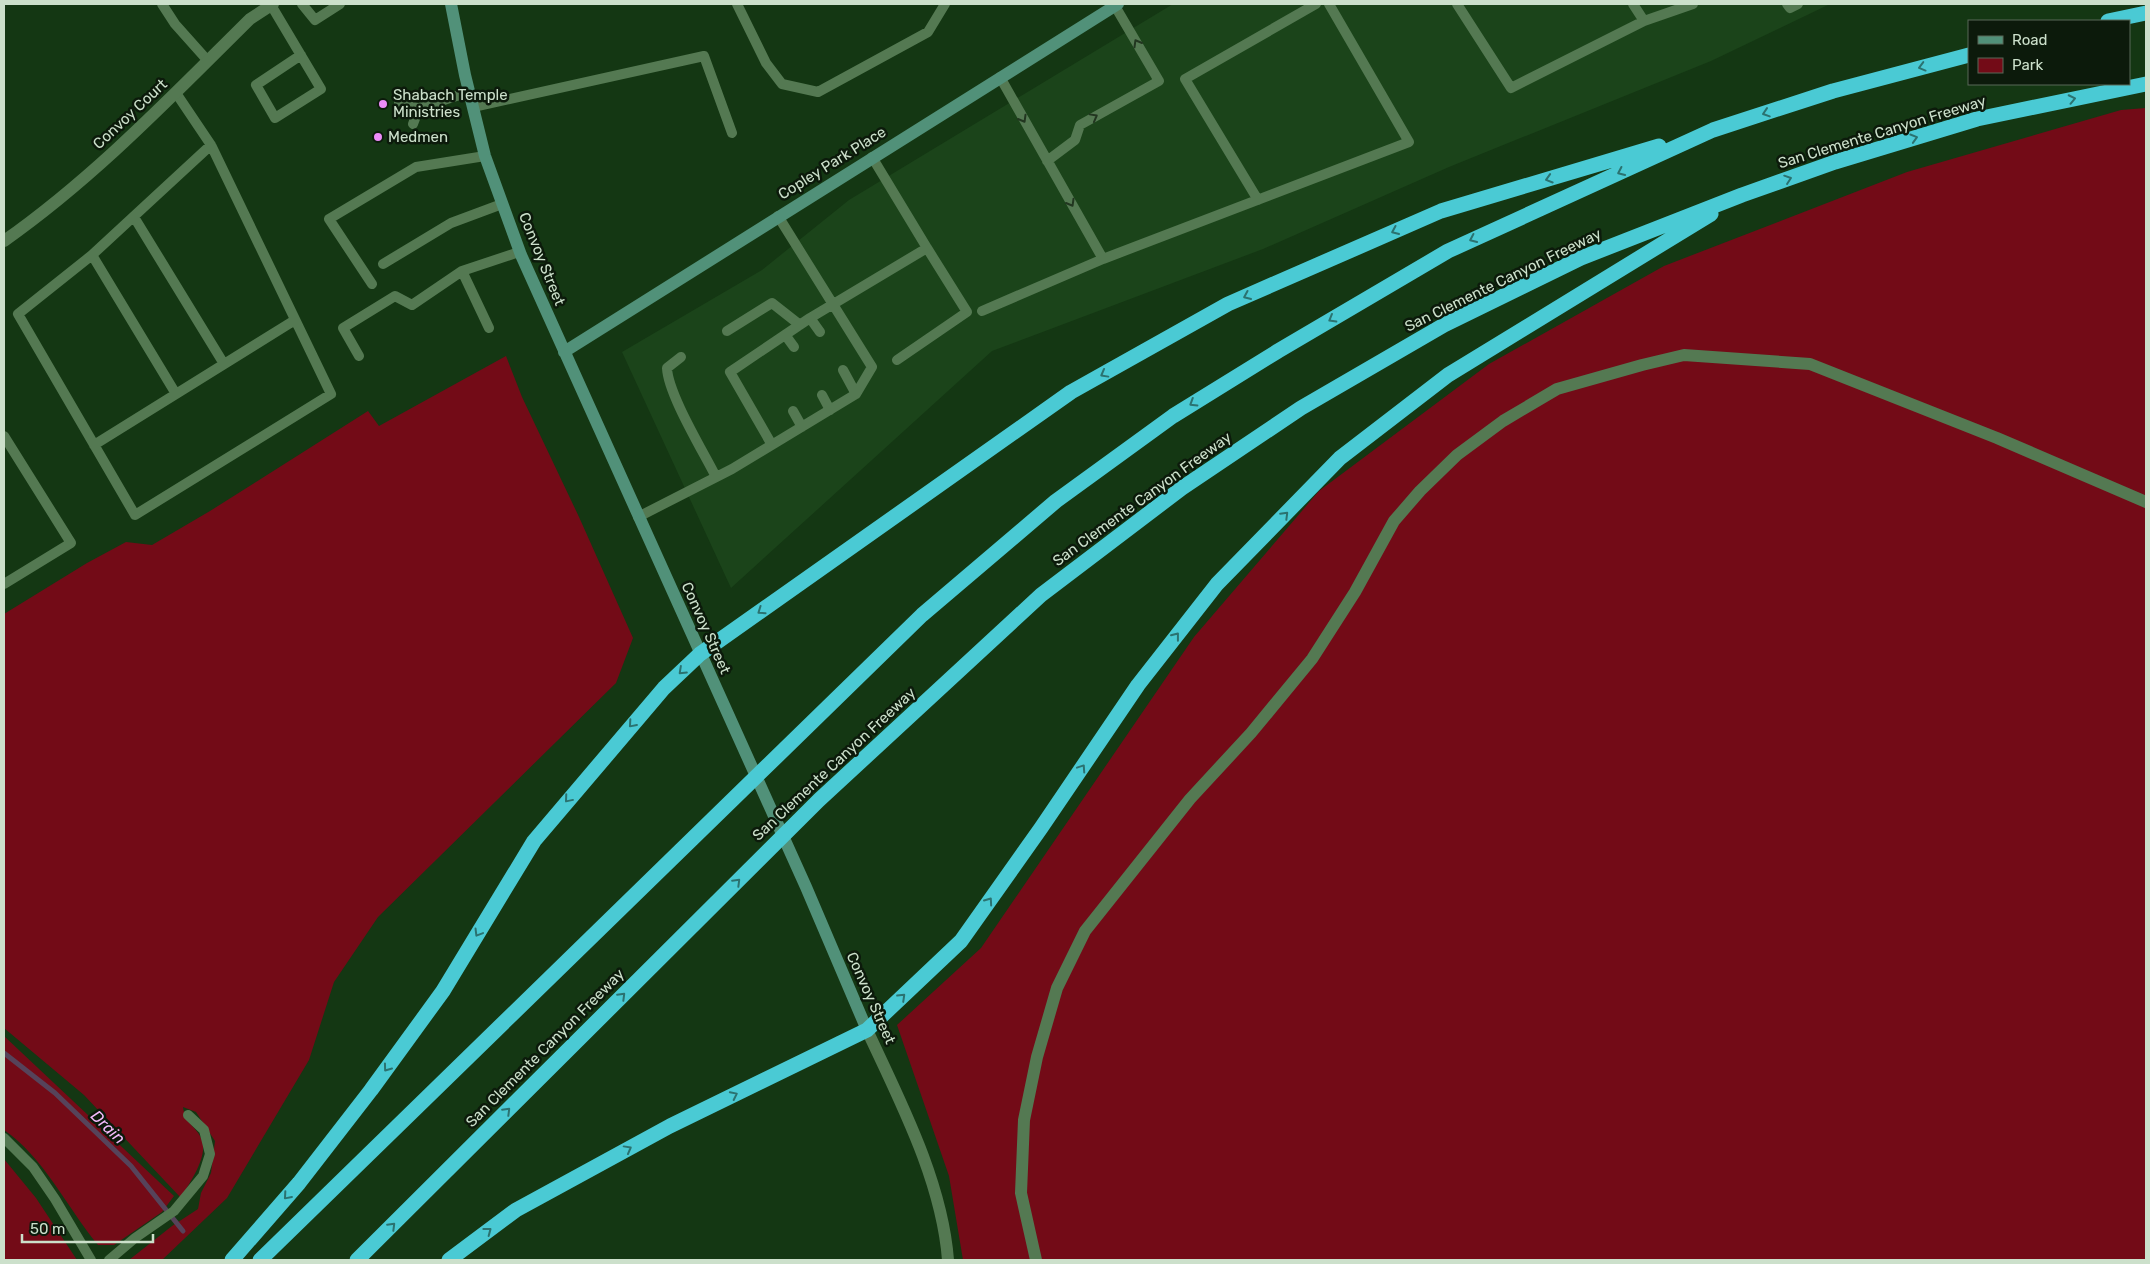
<svg xmlns="http://www.w3.org/2000/svg" width="2150" height="1264" font-family="Rubik,sans-serif">
<style>
.built{fill:#1b441a}
.green{fill:#730b17}
.lines{fill:none;stroke-linecap:round;stroke-linejoin:round}
.stream{stroke:#56435a;stroke-width:5}
.service{stroke:#547952;stroke-width:10}
.minor{stroke:#547952;stroke-width:12}
.tertiary{stroke:#547952;stroke-width:12}
.secondary{stroke:#519179;stroke-width:12}
.motorway{stroke:#4acad4;stroke-width:15}
.oneway{stroke:#223620}
.oneway2{stroke:#2b7270}
.poi-dot{fill:#ed8cf9;stroke:#0c1a0b;stroke-width:2}
.labels{text-anchor:middle;dominant-baseline:central;stroke-width:5;stroke-linejoin:round;paint-order:stroke}
.poi-label{font-size:15px;fill:#cce0cb;stroke:#0c1a0b;text-anchor:start}
.street-label{font-size:15px;fill:#cce0cb;stroke:#0c1a0b}
.water-label{font-size:16px;font-style:italic;fill:#f5bbfc;stroke:#0c1a0b}
</style>
<rect width="100%" height="100%" fill="#143713"/>
<path class="built" d="M1173,4h657l-119,57 -262,106 -186,82 -271,102 -261,237 -109,-236 140,-82 87,-70z"/>
<path class="green" d="M2146,108v1152h-1183l-14,-84 -52,-151 84,-77 213,-311 125,-146 170,-127 175,-98 243,-94 214,-62z
M506,356l16,41 57,120 54,121 -17,45 -238,234 -44,65 -25,78 -82,138 -65,62h-33l43,-34 26,-17 3,-16 10,-20 4,-32 -19,-29 -13,-5c2,17 14,20 19,33 6,18 -13,43 -21,58l-97,-103 -80,-67v-414l83,-51 39,-21 26,3 58,-34 158,-100 11,15z
M4,1036l170,160 -12,16 -48,33h-16c-30,-36 -55,-89 -94,-115z
M4,1159l32,39 41,62h-73z"/>
<g class="lines">
<path class="stream" d="M4,1053l51,40 76,73 52,65"/>
<path class="service" d="M162,4l13,20 33,37
M302,4l13,16 25,-16
M737,4l29,59 16,21 36,8 110,-60 17,-28
M1457,4l54,84 133,-67 49,-17
M1633,4l11,17
M1787,4l3,4 8,-4
M271,5l50,84 -46,29 -19,-33 45,-30
M1000,77l103,182
M176,93l35,52 120,249 -196,121 -117,-201 74,-59 119,-110
M399,103l20,5
M473,107l231,-51 28,77
M413,124l6,-16 50,-16
M1047,161l28,-21 5,-15 79,-44 -44,-75
M1258,200l-73,-121 131,-75
M134,217l90,147
M92,255l84,139
M383,264l68,-41 51,-19
M462,271l27,57
M372,284l-43,-65 87,-52 69,-11
M982,311l121,-52 306,-117 -80,-138
M810,318l10,14
M727,331l45,-28 28,22
M786,336l8,11
M359,356l-16,-28 52,-32 17,9 50,-34 57,-19
M681,357l-14,11c1,26 36,83 49,109
M897,360l70,-48 -40,-64
M843,370l13,24
M822,395l8,15
M793,411l9,16
M4,436l67,107 -67,41
M94,445l201,-125
M772,445l-42,-73 80,-54 117,-70 -55,-91
M638,517l94,-48 124,-75 16,-27 -94,-151
M4,1138l29,29 22,32 36,61
M109,1260l26,-22 39,-27 29,-35 7,-22 -6,-24 -16,-15"/>
<path class="minor" d="M867,1030c33,71 75,151 81,230
M1036,1260l-15,-67 3,-73 13,-63 20,-69 28,-57 105,-132 61,-66 61,-74 43,-67 39,-71 26,-30 37,-36 46,-34 54,-32 85,-24 42,-10 126,9 187,74 149,64"/>
<path class="tertiary" d="M4,241c91,-64 167,-144 246,-222l23,-15"/>
<path class="secondary" d="M451,4l14,71 20,81 36,99 285,632 61,143
M564,352l554,-348"/>
<path class="motorway" d="M2108,21l38,-8
M232,1260l67,-77 72,-93 72,-99 91,-150 130,-153 36,-34 371,-262 157,-88 213,-93 218,-65
M260,1260l662,-645 134,-114 117,-85 105,-65 170,-100 265,-121 120,-39 136,-36
M357,1260l462,-460 222,-205 141,-107 119,-80 143,-83 137,-67 161,-63 93,-33 142,-43 169,-35
M449,1260l67,-50 154,-84 197,-96 94,-89 80,-113 97,-143 79,-101 123,-126 108,-83 263,-161"/>
</g>
<defs><path id="oneway-chevron" d="M-2-3.5L2.5 0L-2 3.5" fill="none" stroke-width="1.6" stroke-linecap="round" stroke-linejoin="round" transform="scale(1.25)"/></defs>
<g class="oneway">
<use href="#oneway-chevron" transform="translate(1137 43) rotate(-120)"/>
<use href="#oneway-chevron" transform="translate(1094 117) rotate(-29)"/>
<use href="#oneway-chevron" transform="translate(1023 119) rotate(60)"/>
<use href="#oneway-chevron" transform="translate(1071 203) rotate(60)"/>
</g>
<g class="oneway2">
<use href="#oneway-chevron" transform="translate(1922 67) rotate(165)"/>
<use href="#oneway-chevron" transform="translate(2072 99) rotate(-12)"/>
<use href="#oneway-chevron" transform="translate(1766 113) rotate(162)"/>
<use href="#oneway-chevron" transform="translate(1914 138) rotate(-17)"/>
<use href="#oneway-chevron" transform="translate(1621 172) rotate(155)"/>
<use href="#oneway-chevron" transform="translate(1549 179) rotate(163)"/>
<use href="#oneway-chevron" transform="translate(1788 179) rotate(-19)"/>
<use href="#oneway-chevron" transform="translate(1395 231) rotate(156)"/>
<use href="#oneway-chevron" transform="translate(1473 239) rotate(155)"/>
<use href="#oneway-chevron" transform="translate(1247 296) rotate(156)"/>
<use href="#oneway-chevron" transform="translate(1332 319) rotate(150)"/>
<use href="#oneway-chevron" transform="translate(1104 374) rotate(151)"/>
<use href="#oneway-chevron" transform="translate(1193 403) rotate(148)"/>
<use href="#oneway-chevron" transform="translate(1285 515) rotate(-45)"/>
<use href="#oneway-chevron" transform="translate(761 611) rotate(145)"/>
<use href="#oneway-chevron" transform="translate(1176 636) rotate(-52)"/>
<use href="#oneway-chevron" transform="translate(682 671) rotate(137)"/>
<use href="#oneway-chevron" transform="translate(632 724) rotate(131)"/>
<use href="#oneway-chevron" transform="translate(1082 768) rotate(-56)"/>
<use href="#oneway-chevron" transform="translate(568 799) rotate(130)"/>
<use href="#oneway-chevron" transform="translate(737 882) rotate(-45)"/>
<use href="#oneway-chevron" transform="translate(989 901) rotate(-55)"/>
<use href="#oneway-chevron" transform="translate(478 933) rotate(121)"/>
<use href="#oneway-chevron" transform="translate(622 996) rotate(-45)"/>
<use href="#oneway-chevron" transform="translate(902 997) rotate(-44)"/>
<use href="#oneway-chevron" transform="translate(387 1068) rotate(126)"/>
<use href="#oneway-chevron" transform="translate(734 1095) rotate(-26)"/>
<use href="#oneway-chevron" transform="translate(507 1111) rotate(-45)"/>
<use href="#oneway-chevron" transform="translate(628 1149) rotate(-29)"/>
<use href="#oneway-chevron" transform="translate(287 1196) rotate(131)"/>
<use href="#oneway-chevron" transform="translate(392 1226) rotate(-45)"/>
<use href="#oneway-chevron" transform="translate(488 1231) rotate(-37)"/>
</g>
<g class="poi-dot">
<circle cx="383" cy="104" r="5"/>
<circle cx="378" cy="137" r="5"/>
</g>
<g class="labels">
<g class="poi-label">
<text x="393" y="95">Shabach Temple<tspan x="393" dy="17">Ministries</tspan></text>
<text x="388" y="137">Medmen</text>
</g>
<g class="street-label">
<text transform="translate(130 114) rotate(-43)">Convoy Court</text>
<text transform="translate(1882 132) rotate(-17)">San Clemente Canyon Freeway</text>
<text transform="translate(832 163) rotate(-32)">Copley Park Place</text>
<text transform="translate(542 259) rotate(68)">Convoy Street</text>
<text transform="translate(1503 280) rotate(-26)">San Clemente Canyon Freeway</text>
<text transform="translate(1142 499) rotate(-36)">San Clemente Canyon Freeway</text>
<text transform="translate(706 628) rotate(66)">Convoy Street</text>
<text transform="translate(834 764) rotate(-43)">San Clemente Canyon Freeway</text>
<text transform="translate(871 998) rotate(66)">Convoy Street</text>
<text transform="translate(545 1048) rotate(-45)">San Clemente Canyon Freeway</text>
</g>
<g class="water-label">
<text transform="translate(108 1127) rotate(44)">Drain</text>
</g>
</g>
<rect width="2150" height="1264" fill="none" stroke="#cce0cb" stroke-width="10"/>
<rect x="1968" y="20" width="162" height="65" fill="#0c1a0b" stroke="#596958"/>
<rect x="1978" y="36" width="25" height="8" fill="#519179" stroke="#596958"/>
<text x="2012" y="45" font-size="15" fill="#cce0cb">Road</text>
<rect x="1978" y="58" width="25" height="15" fill="#730b17" stroke="#596958"/>
<text x="2012" y="70" font-size="15" fill="#cce0cb">Park</text>
<path d="M22 1234v8h131v-8" fill="none" stroke="#cce0cb" stroke-width="2.5"/>
<text x="30" y="1234" font-size="15" fill="#cce0cb" stroke="#0c1a0b" stroke-width="4" paint-order="stroke">50 m</text>
</svg>
